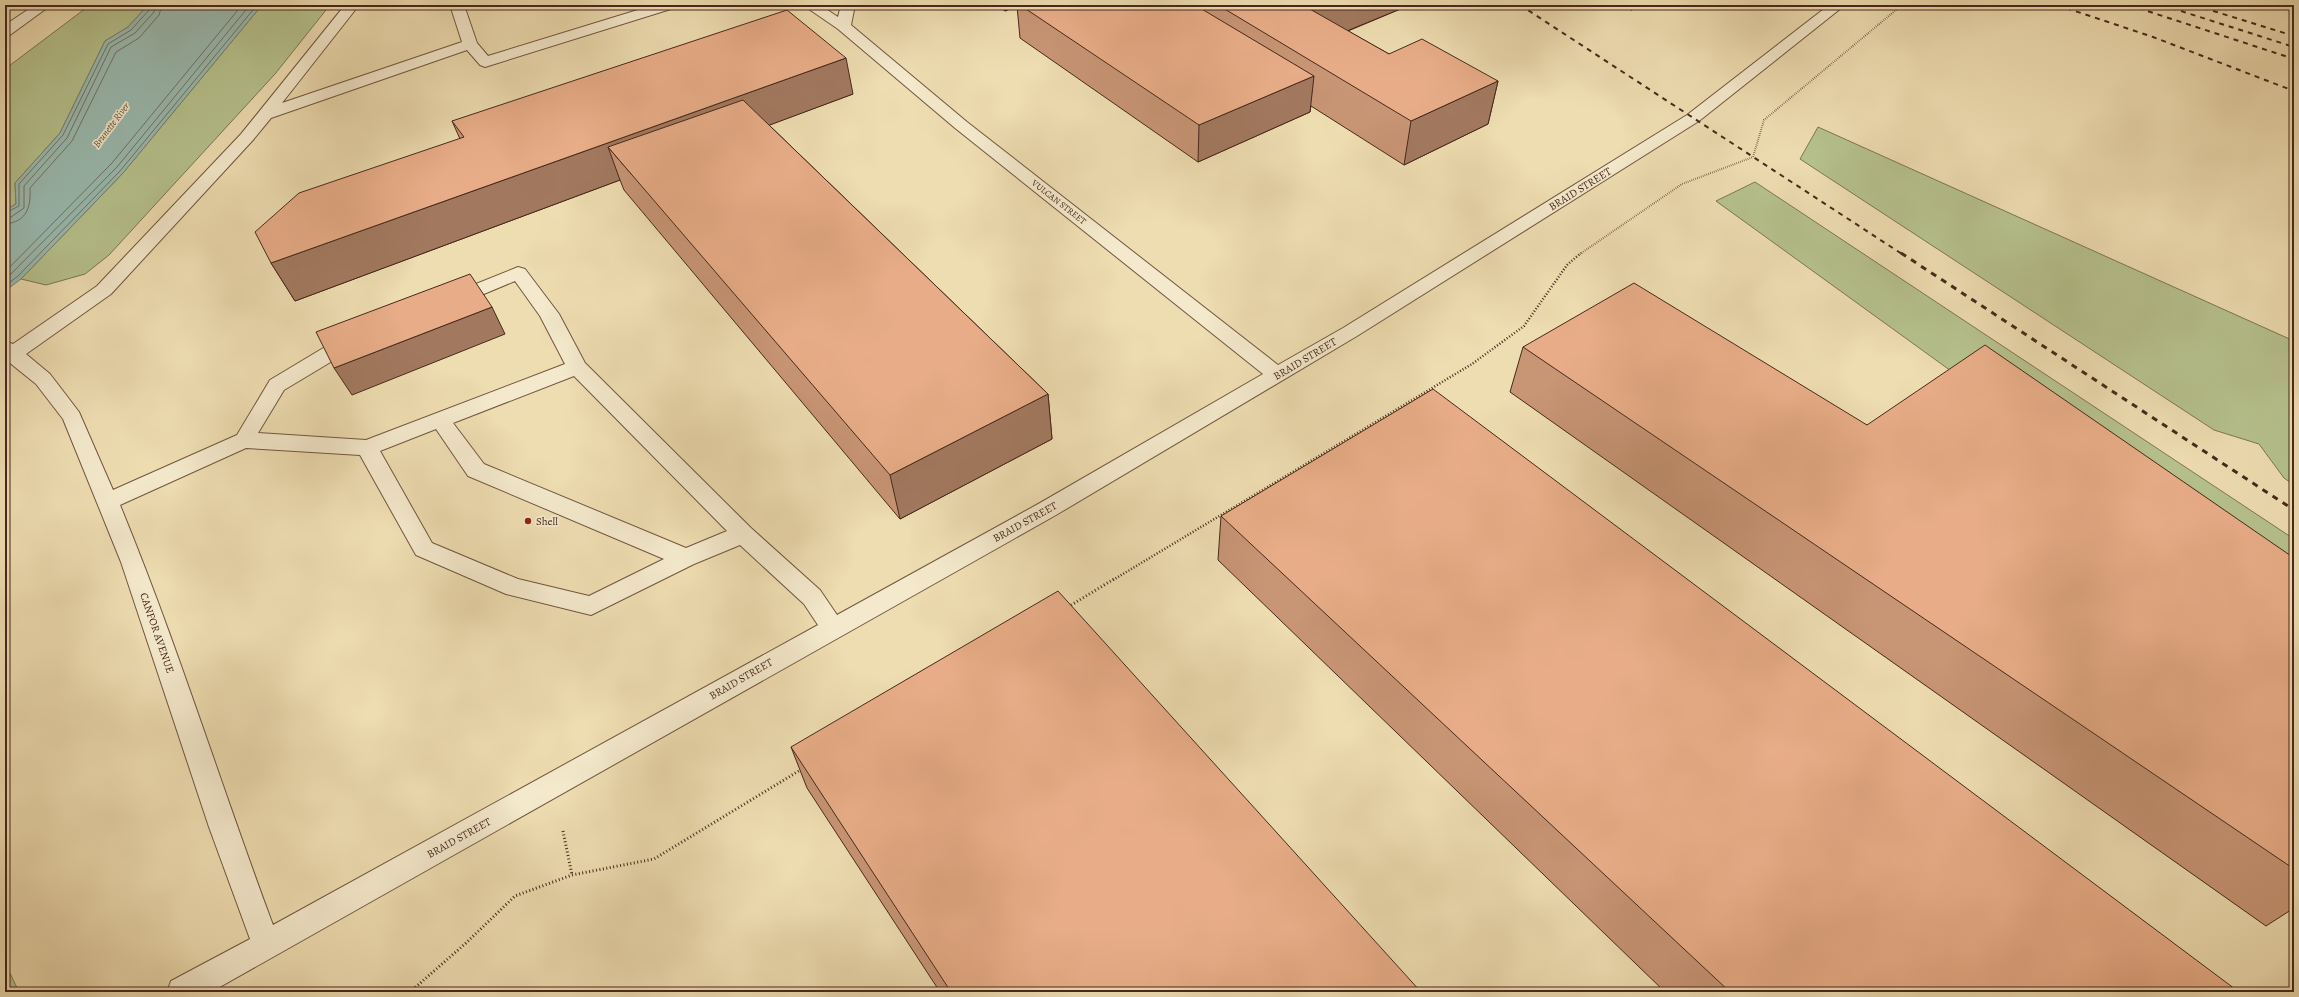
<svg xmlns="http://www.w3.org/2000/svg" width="2299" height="997" font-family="Alegreya,serif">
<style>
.green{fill:#b6c28d;stroke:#7e7554}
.water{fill:#9abbb1;stroke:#798075}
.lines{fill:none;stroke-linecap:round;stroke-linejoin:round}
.shore{stroke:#707266;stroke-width:1}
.minor-casing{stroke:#715541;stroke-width:2}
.path-far2{stroke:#47281c;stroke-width:2;stroke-dasharray:0.5 1.5;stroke-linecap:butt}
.path-far1{stroke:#47281c;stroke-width:2.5;stroke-dasharray:1 2;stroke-linecap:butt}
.path{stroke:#47281c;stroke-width:3;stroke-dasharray:1 2.5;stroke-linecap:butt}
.minor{fill:#f4e9cc;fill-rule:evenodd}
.rail-far1{stroke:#47281c;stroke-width:2;stroke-dasharray:5 5;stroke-linecap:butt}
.rail{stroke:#47281c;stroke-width:3;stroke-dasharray:6 6;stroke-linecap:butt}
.wall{fill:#c89575;stroke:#47281c}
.shaded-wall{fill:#a2795f;stroke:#47281c}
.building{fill:#e8ad88;stroke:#47281c}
.poi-dot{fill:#8f2418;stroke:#f4e9cc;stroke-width:1.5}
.labels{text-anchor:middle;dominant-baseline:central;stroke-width:3.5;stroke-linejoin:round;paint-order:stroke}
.far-street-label{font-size:9px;fill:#47281c;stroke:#f4e9cc}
.far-water-label{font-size:10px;font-style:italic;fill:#5c4d41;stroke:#f4e9cc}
.street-label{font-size:11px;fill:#47281c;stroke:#f4e9cc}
.poi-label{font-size:11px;fill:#47281c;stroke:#f4e9cc;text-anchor:start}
</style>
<rect width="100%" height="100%" fill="#eeddb1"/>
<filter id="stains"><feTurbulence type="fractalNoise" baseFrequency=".005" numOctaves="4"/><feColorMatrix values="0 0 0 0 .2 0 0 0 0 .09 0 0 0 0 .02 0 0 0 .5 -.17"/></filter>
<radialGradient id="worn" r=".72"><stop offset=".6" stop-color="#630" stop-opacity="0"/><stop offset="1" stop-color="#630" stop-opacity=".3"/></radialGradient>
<path class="green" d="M90,5h58l-20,22 -23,14 -45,92 -45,50 1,21 -11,6v-141z
M262,5h68l-55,69 -166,181 -24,19 -39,11 -25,-6 102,-106z
M1818,127l476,214v144l-10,-7 -25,-34 -45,-14 -414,-271z
M1755,182l539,357v80l-578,-418z
M6,965l13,27h-14z"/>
<path class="water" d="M148,5h114l-139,168 -102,106 -16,12v-81l11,-6 -1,-21 45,-50 45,-92 23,-14z"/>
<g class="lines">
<path class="shore" d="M5,213l14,-7v-22l44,-49 45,-91 23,-14 19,-21 1,-4
M5,218l6,-1 13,-9v-22l43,-48 44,-91 24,-14 19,-21 2,-7
M5,224c22,-2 26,-17 25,-36l42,-47 44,-89 23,-14 20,-23 3,-10
M5,272l107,-109 130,-158
M5,280l112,-113 133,-162
M5,286l13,-10 102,-105 137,-166"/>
<defs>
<path id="minor" d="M35,5h16l-41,30 -5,1v-11z
M345,5h14l-77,98 180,-61 -11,-34 2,-3h14l-2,3 12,35 11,13 166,-51h22l-2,3 -189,59 -5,-2 -13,-15 -196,68 -18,22 -142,154 -85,60 24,20 29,38 34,78 124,-55 33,-55 60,-36 23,-8 7,1 3,5 -3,5 -16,7 -60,36 -26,43 108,7 199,-76 -25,-48 -25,-35 -55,23 -7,2 -7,-2 -2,-4 2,-4 72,-29 7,2 34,45 26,49 166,165 69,62 17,25 203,-112 223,-129 -308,-246 -117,-99 -35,-24h17l18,12 3,-12h14l-4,20 116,97 311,243 65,-37 344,-213 142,-110h16l-146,116 -342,215 -301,179 -845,477h-44l4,-11 79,-42 -41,-112 -88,-265 -58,-143 -27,-35 -31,-25v-18l8,3 84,-58 144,-152zM574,376l153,155 -41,17 -202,-84 -31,-41zM436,429l32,47 196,83 -75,37 -71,-17 -86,-36 -52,-92zM246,448l114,7 56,100 90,39 85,21 103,-51 46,-19 64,59 14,21 -545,300c-52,-139 -96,-282 -153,-420z"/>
</defs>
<use href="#minor" class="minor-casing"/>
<path class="path-far2" d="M1580,254l102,-70 71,-27 11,-37 138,-115"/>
<path class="path-far1" d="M1113,580l359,-216 52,-38 43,-61 14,-12"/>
<path class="path" d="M1068,607l46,-28
M563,831l9,44
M410,992l56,-49 49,-47 57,-21 82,-16 148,-90"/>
<use href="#minor" class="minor"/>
<path class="rail-far1" d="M1520,5l382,249
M2057,5l96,32 141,54
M2129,5l165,54
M2162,5l132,42
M2194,5l100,31"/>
<path class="rail" d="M1901,253l393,257"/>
</g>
<path class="wall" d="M997,5h413l-62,26 41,23 109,27 -10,43 -84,41 -93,-59 -1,6 -112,50 -178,-124 -3,-32 -12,5z
M1623,5h22l-14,5z
M853,94l-84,31 279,269 4,45 -152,80 -276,-329 -4,-10 -325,121 -24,-38 189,-124 -8,-18z
M1523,347l344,78 427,133v350l-28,18 -756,-534z
M1221,516l1018,476h-574l-447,-432z
M791,747l630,245h-481l-133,-204z"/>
<path class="shaded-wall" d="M1005,5h12v1l-12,5z
M1314,5h96l-107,44 5,-41z
M1633,5h12l-14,5z
M846,58l7,36 -220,82 -25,-29 12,33 -325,121 -24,-38z
M1314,76l-4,36 -112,50 1,-37z
M1498,81l-10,43 -84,41 7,-44z
M492,307l13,27 -153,61 -18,-27z
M1048,394l4,45 -152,80 -10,-44z"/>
<path class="building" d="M1020,5h175l119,71 -115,49z
M1218,5h96l-6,3 81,46 33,-15 76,42 -87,40z
M787,10l59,48 -575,205 -16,-31 44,-39 165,-56 -12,-16z
M743,100l305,294 -158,81 -282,-328z
M470,274l22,33 -158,61 -18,-36z
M1634,283l233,142 118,-80 309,213v311l-771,-522z
M1433,389l806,603h-509l-509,-476z
M1058,591l363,401h-470l-160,-245z"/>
<circle class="poi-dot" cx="528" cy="521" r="4"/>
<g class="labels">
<g class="far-street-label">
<text transform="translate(1059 202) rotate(38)">VULCAN STREET</text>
</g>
<g class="far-water-label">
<text transform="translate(111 125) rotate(-53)">Brunette River</text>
</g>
<g class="street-label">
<text transform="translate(1580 189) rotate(-32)">BRAID STREET</text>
<text transform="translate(1305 359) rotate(-31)">BRAID STREET</text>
<text transform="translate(1025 522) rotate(-29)">BRAID STREET</text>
<text transform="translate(157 633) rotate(71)">CANFOR AVENUE</text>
<text transform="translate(741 679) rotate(-30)">BRAID STREET</text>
<text transform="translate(459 838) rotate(-29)">BRAID STREET</text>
</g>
<g class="poi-label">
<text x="536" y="521">Shell</text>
</g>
</g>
<rect width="2299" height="997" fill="none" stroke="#eeddb1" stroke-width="20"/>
<rect x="6" y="6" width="2287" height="985" fill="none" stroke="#47281c" stroke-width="2"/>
<rect x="10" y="10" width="2279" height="977" fill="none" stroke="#47281c"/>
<rect width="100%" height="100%" filter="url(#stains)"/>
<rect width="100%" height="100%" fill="url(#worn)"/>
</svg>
